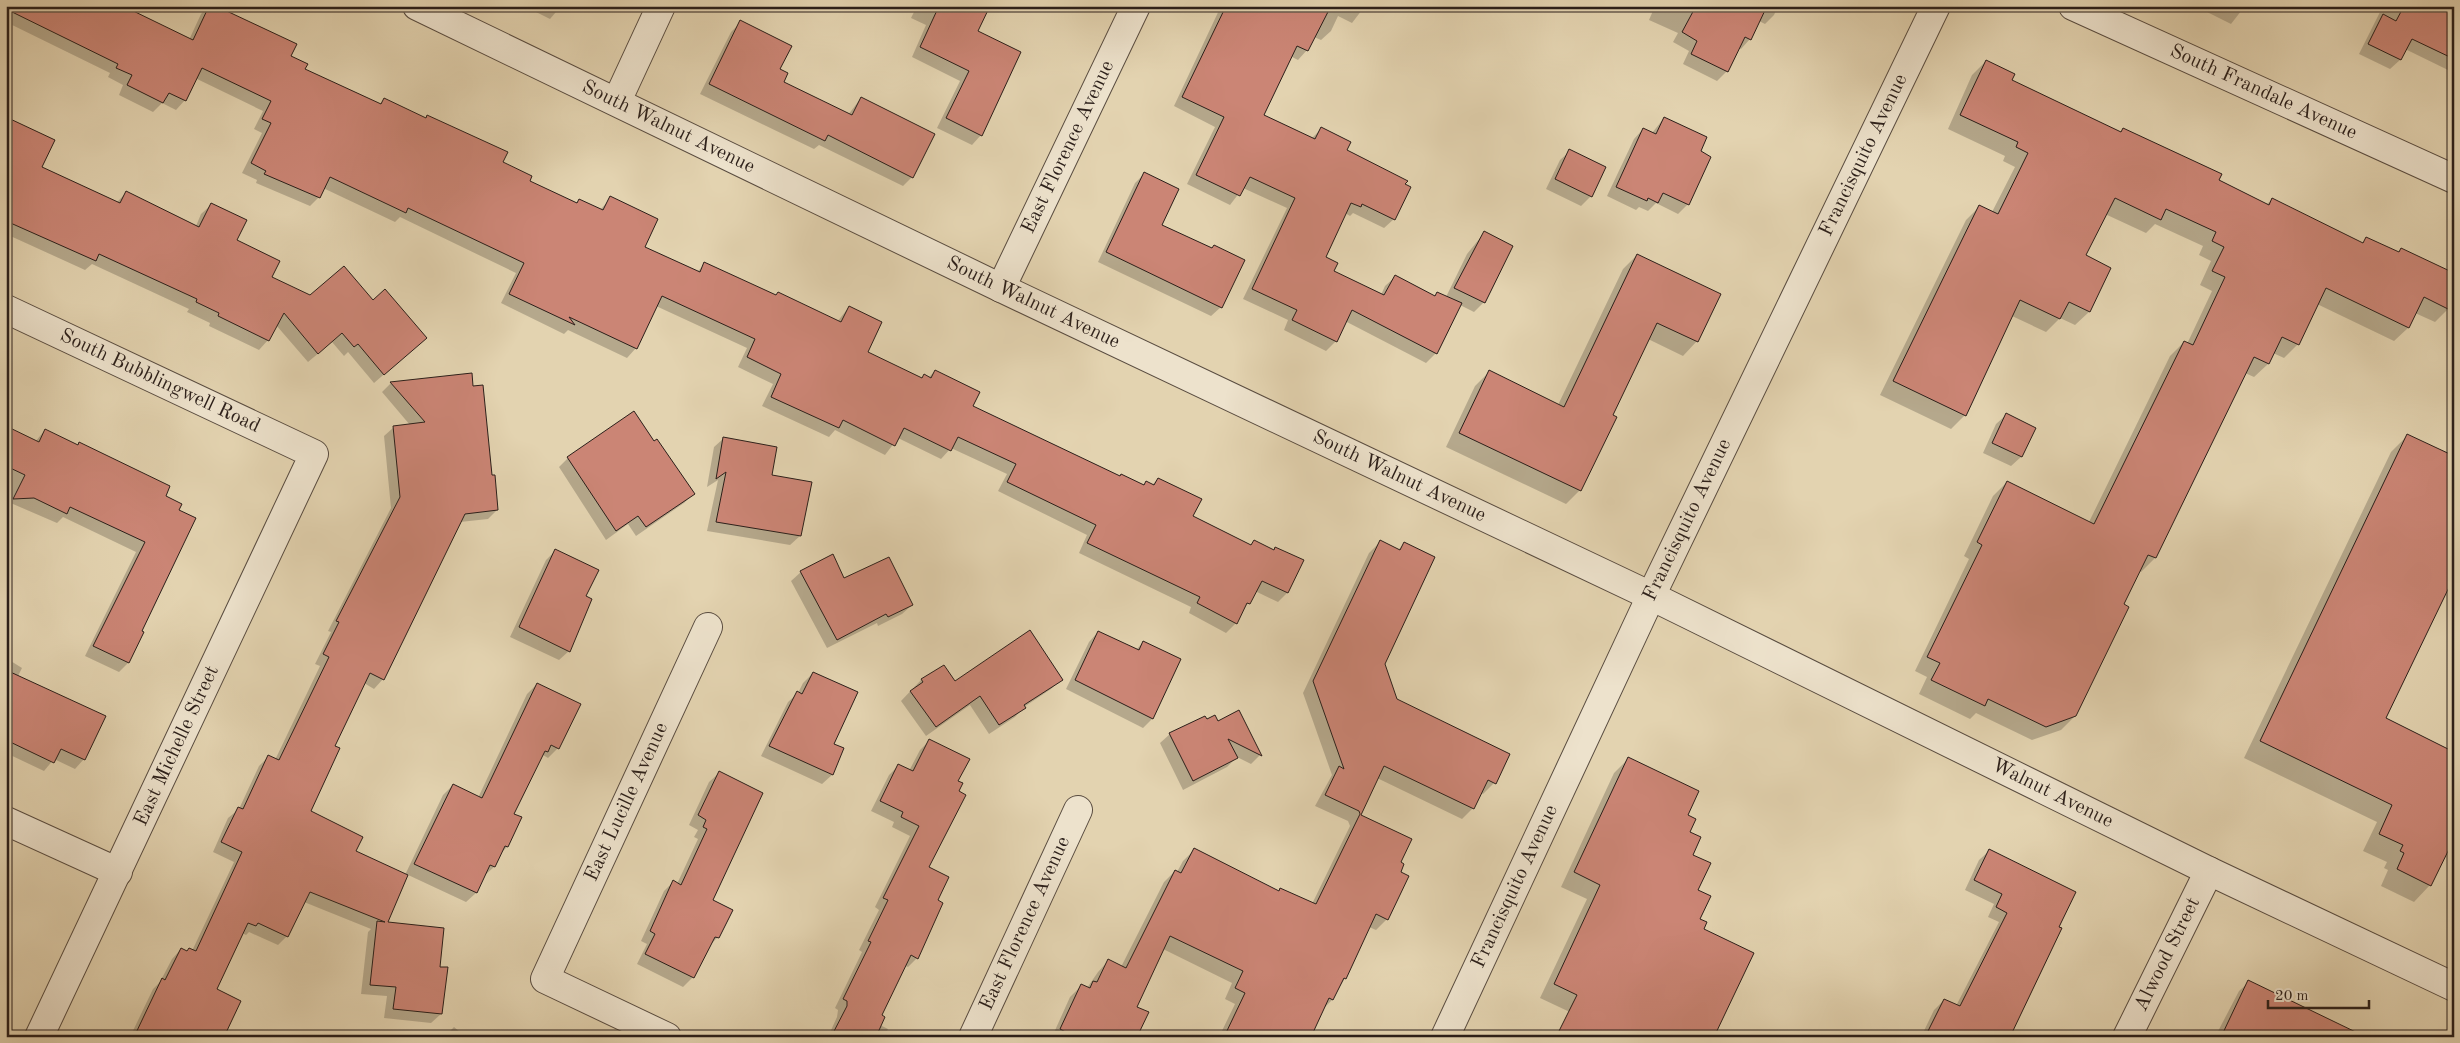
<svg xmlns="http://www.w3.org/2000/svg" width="2460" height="1043" font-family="'Old Standard TT',serif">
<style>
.shadow{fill:#0003}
.building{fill:#cb8575;stroke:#2b1f1a}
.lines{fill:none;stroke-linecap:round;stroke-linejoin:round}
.minor-casing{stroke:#594c40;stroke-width:30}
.tertiary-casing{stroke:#594c40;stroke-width:30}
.minor{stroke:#ede2cc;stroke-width:28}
.tertiary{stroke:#ede2cc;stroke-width:28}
.labels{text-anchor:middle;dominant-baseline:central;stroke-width:4;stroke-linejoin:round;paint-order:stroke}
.street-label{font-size:20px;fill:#2b1f1a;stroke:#ede2cc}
</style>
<rect width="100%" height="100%" fill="#e3d3b0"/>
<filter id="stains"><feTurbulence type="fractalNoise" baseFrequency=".004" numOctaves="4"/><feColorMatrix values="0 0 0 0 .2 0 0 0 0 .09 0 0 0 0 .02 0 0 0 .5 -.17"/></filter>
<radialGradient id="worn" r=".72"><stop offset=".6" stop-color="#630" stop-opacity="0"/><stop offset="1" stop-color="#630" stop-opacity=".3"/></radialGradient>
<path class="shadow" d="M6,6l183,34 12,-26 8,-8 81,50 14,14 76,34 4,-5 41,20 2,-2 101,64 48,22 3,-3 21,10 11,-12 32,50 54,24 8,-8 132,58 12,-15 17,45 55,27 3,-3 4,2 7,-7 36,36 148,70 24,9 3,-4 6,3 6,-6 34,38 58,29 4,-5 19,10 3,-3 26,13 -15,32 -9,9 -23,-11 -19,32 -10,10 -37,-20 2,-6 -112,-54 8,-18 -89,-44 9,-17 -56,-26 -10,11 -43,-21 -13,17 -50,-25 -6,7 -67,-31 11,-22 -35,-17 9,-19 -91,-42 -20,42 -9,10 -59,-28 -4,4 -63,-31 15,-30 -116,-56 -5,5 -72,-34 -4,9 -9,9 -54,-23 1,-3 -15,-7 20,-40 -8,-4 9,-18 -68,-33 -10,22 -9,10 -14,-7 -9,9 -34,-17 4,-10 -15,-8 2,-4 -104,-51z
M524,6h37l-11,13z
M798,6h14l-5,5z
M917,6h72l-12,26 4,103 -9,10 -35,-17 23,-47 -48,-24 14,-32 -15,-7z
M1221,6h144l-13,17 -14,-7 -7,15 -10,9 -7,-3 -7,13 -9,10 -8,-4 -28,59 49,24 10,-10 25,22 48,68 -10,9 -31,-15 -3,3 -5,-3 -21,45 8,14 49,23 4,-9 10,-9 39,20h12l21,-43 17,-21 27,14 -27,55 -10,10 -14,-7 -24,48 -10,10 -81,-42 -9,20 -10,10 -42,-21 4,-10 -45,-21 44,-91 -44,-20 -13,17 -43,-21 28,-57 -41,-21z
M1655,6h123l-4,9 -9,9 -6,-3 -9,18 -9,10 -3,-1 -11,23 -10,10 -34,-17 6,-13 -16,-9 5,-9 -29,-13z
M2195,6h50l-14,18z
M2383,6h71v59l-6,5 -43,-21 -5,11 -10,9 -31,-15z
M741,22l37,47 5,13 65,33 13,-17 51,79 -9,9 -84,-41 -5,4 -114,-55 31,-62z
M1986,61l24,20 110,52 3,-4 143,76 6,-6 89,45 5,-5 31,14 4,-4 47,60 -13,13 -20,-9 -7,15 -14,13 -77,-37 -19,40 -14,14 -11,-5 -5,11 -14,13 -9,-4 -90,185 -14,14 -2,-1 -64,145 -14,14 -29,10 -56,-27 -6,6 -51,-25 8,-17 -12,-6 54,-112 -5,-3 29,-60 14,-14 82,40 81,-166 14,-14 3,2 25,-53 -12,-6 11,-24 -12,-6 4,-9 -48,-22 -9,9 -41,-19 -21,42 5,56 -14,13 -15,-7 -14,14 -34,-16 -47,99 -14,14 -71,-34 86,-175 14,-14 12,6 23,-45 -12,-6 2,-5 -57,-27 24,-54z
M1664,118l35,34 -11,52 -10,10 -22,-11 -8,8 -9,-4 -3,3 -29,-14 27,-57 9,-10 9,4z
M6,119l35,49 75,35 10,-10 70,33 5,-12 10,-9 24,36 35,36 40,20 62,5 54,36 -52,45 -26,-31 -4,4 -12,-14 -24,20 -32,-37 -8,15 -9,10 -50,-24 1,-3 -23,-11 2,-3 -97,-45 -7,6 -79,-36z
M1570,151l21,45 -10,10 -35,-17 14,-29z
M1144,174l16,51 61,82 -10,9 -113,-54 37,-79z
M1637,255l60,86 -14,15 -35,-17 -37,76 -31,75 -14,14 -120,-57 29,-61 14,-14 69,33 65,-136z
M391,383l81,5 25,122 -9,9 -28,3 -77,157 -9,10 -10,-6 -31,63 -24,66 46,40 50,23 38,-80 10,-10 25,13 49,-104 10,-10 21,64 -10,10 -5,-3 -3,4 -27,55 -6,33 -7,7 -6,13 -10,9 -8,17 -10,9 -60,-28 -20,49 52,45 3,46 -10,9 -47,-5 3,-22 -26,-2 7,-62 3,-3 -67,-27 -17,34 -9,9 -29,-13 -3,3 -4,-2 -27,56 7,48h-92l23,-48 7,-7 12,-23 9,-10 5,3 6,-1 42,-89 -21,-10 15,-34 11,-9 20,-43 9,-9 7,3 45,-94 -5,-2 16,-32 -3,-1 63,-123 -7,-72 10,-9 16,-2 -28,-33z
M2006,415l29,13 -14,29 -10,9 -28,-13 13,-29z
M45,430l119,67 -24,134 -12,32 -9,9 -34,-16 51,-104 -73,-35 -6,6 -51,-22v-70l29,11z
M2408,435l-24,284 66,32 4,-4v89l-24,49 -16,17 -33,-16 7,-16 -4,-2 3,-6 -24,-11 14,-29 -133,-64 147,-306z
M724,438l46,38 30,60 -10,9 -83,-14 11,-51 -11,7 7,-40z
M654,442l39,52 -9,9 -48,33 -8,-12 -22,16 -47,-73 9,-9z
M1380,542l18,8 6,-6 -20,120 12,36 98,83 -11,11 -2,-1 -8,15 -11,11 -85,-41 -18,37 41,48 -13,56 -11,11 -7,-3 -24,51 -13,22 -10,10 -13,27h-90l16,-33 -10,-5 7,-16 -69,-34 -28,58 1,30h-84l18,-40 11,-11 6,2 11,-16 10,-11 13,6 43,-85 11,-11 2,1 6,-11 11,-11 84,42 34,12 38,-78 -2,-5 -33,-15 17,-31 -29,-82 66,-140z
M555,551l14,100 -10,9 -49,-23 36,-77z
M801,572l43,8 68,25 -10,9 -24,12 -1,-3 -50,25 -36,-67z
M1098,632l38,18 7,-8 37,18 -28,59 -9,9 -77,-39 23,-47z
M6,658l16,10 -4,8 66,83 -9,10 -21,-10 -10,12 -38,-18z
M943,667l12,16 106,-4 -10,10 -27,18 -9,10 -26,17 -19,-29 -44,31 -25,-35 20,-21z
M813,673l19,71 10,5 -10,26 -10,9 -61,-28 27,-54 10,-9 5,-10z
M1239,711l21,44 -9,9 -14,-7 -10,10 -44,23 -23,-47 10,-9 36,-14 11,2z
M930,740l27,41 -29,87 8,33 -19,57 -9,9 -3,-1 -25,50v9l8,4 -4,8h-56l9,-20 1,-7 -3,-2 27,-56 -3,-2 20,-40 -4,-3 35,-71 -18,-9 2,-5 -23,-11 18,-36 9,-9 11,5 11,-21z
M1628,759l58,57 5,40 -68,181 -83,-39 47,-99 -26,-12 53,-114z
M719,773l-8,128 7,36 -9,9 -16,31 -10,10 -46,-23 10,-20 -6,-3 23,-50 9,-9 4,2 21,-45 -4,-2 4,-7 -9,-5 20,-43z
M1989,851l85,41 -65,145h-88l13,-27 10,-10 12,6 43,-84 -11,-5 6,-13 -29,-14 14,-30z
M2249,982l79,55h-113l24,-46z
M454,1027l12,10h-22z"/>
<path class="building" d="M6,6h117l70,34 16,-34h7l81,38 -6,12 17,8 -3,5 76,35 3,-6 42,20 1,-3 81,37 -5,10 29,14 -2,5 47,22 2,-4 24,11 7,-14 48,23 -13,28 55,25 4,-10 72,33 2,-3 63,30 8,-16 33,16 -14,30 54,26 2,-4 7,4 4,-8 45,22 -7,14 147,70 1,-2 23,11 2,-4 8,4 4,-7 44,21 -9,17 58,29 3,-5 20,10 1,-3 29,13 -16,33 -26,-12 -12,23 -3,-1 -10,21 -40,-21 3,-6 -113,-54 9,-18 -89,-43 9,-18 -58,-27 -7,14 -47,-23 -9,18 -52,-26 -4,8 -68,-31 10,-23 -34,-17 8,-18 -93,-43 -25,53 -68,-32 6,8 -66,-31 15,-31 -116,-55 -2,5 -76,-36 -10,21 -56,-24 2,-3 -15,-8 20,-40 -9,-4 9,-18 -69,-33 -16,33 -17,-8 -6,10 -36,-18 5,-10 -16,-7 2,-4 -112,-55z
M939,6h51l-12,25 43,21 -39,84 -36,-18 23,-47 -49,-24z
M1226,6h105l-23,45 -11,-5 -33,69 51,24 6,-12 30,15 -4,8 61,31 -3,3 6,3 -16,33 -33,-16 -1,3 -10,-4 -25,54 12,6 -4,8 50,24 11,-20 40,21 2,-4 25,11 -25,51 -85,-44 -15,32 -45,-22 5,-10 -45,-21 43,-91 -45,-21 -10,19 -44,-21 28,-58 -42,-20z
M1696,6h71l-16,34 -6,-3 -17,35 -37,-18 6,-13 -15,-9z
M2404,6h50v53l-42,-20 -11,21 -33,-16 15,-30 13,7z
M740,20l52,26 -12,23 8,4 -4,9 68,33 9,-18 74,37 -22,44 -85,-43 -3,6 -116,-57z
M1986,60l29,14 -3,6 109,52 2,-4 99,46 -3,6 50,25 3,-7 91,45 3,-6 33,15 2,-4 53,25v39l-30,-15 -15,31 -83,-40 -27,57 -17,-8 -13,27 -15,-7 -98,201 -8,-3 -24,49 5,3 -53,109 -30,11 -58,-28 -3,7 -54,-26 9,-17 -13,-6 55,-112 -5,-3 30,-61 87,43 90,-183 9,4 32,-68 -13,-6 12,-24 -12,-6 4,-9 -50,-23 -5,11 -46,-22 -29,57 25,13 -21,44 -21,-10 -9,17 -40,-19 -54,116 -73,-35 86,-176 19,9 30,-61 -12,-6 2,-5 -58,-27z
M6,117l49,23 -13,27 78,36 6,-12 73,36 12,-24 36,17 -10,20 43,21 -8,16 38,18 34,-29 29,34 12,-11 42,49 -43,37 -26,-31 -4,3 -12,-14 -24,21 -34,-41 -15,28 -51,-25 1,-3 -23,-11 1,-3 -98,-45 -3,7 -90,-40z
M1664,117l43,20 -6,14 10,6 -22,48 -26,-12 -5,10 -10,-5 -1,3 -31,-14 27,-59 13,6z
M1569,149l37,18 -14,30 -37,-18z
M1144,172l35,17 -17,36 50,23 2,-3 31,15 -23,48 -116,-56z
M1484,231l29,15 -28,57 -31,-15z
M1637,254l84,40 -23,48 -41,-19 -44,92 4,2 -36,74 -122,-58 30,-63 75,37z
M472,373l1,13 10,-1 9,90h3l3,35 -33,4 -81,166 -14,-7 -35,73 5,2 -29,63 52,26 -7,14 52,24 -20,47 56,6 -4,39h8l-6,47 -49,-5 3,-22 -26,-2 7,-64 8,1 -75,-30 -22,45 -30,-14 -2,3 -8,-3 -31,66 24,12 -17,36h-90l28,-59 3,2 16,-32 6,3 2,-3 7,3 46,-99 -21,-10 17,-35 5,2 25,-54 11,5 50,-103 -6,-3 16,-32 -3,-1 64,-124 -7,-71 32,-4 -35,-40z
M634,411l20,30 3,-2 38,55 -49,33 -8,-11 -22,15 -49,-74z
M2006,413l30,15 -14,29 -30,-14z
M6,426l33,16 6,-13 33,16 1,-3 91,44 -4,10 16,8 -3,6 17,8 -54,113 2,1 -15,31 -36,-17 52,-104 -75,-35 -3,7 -33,-16 -21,1 12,-24 -19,-9z
M2407,434l47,22v121l-68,141 68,34v87l-23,47 -34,-17 7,-16 -4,-2 3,-6 -24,-11 13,-29 -132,-64z
M723,437l54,10 -5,28 40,7 -11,54 -85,-14 10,-50 -10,7z
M1380,540l20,10 4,-8 31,15 -50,107 12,35 113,55 -14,30 -8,-4 -14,29 -90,-43 -23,49 51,24 -11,23 3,2 -3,8 8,4 -21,44 -12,-6 -30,65 -2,-1 -11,22 -4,-2 -18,39h-87l21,-44 -10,-5 8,-17 -73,-35 -33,71 12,5 -12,25h-62l-15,-8 21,-45 9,4 3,-7 4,1 11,-23 18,9 49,-98 6,3 13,-25 85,43 1,-3 36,16 44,-90 -1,-3 -34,-16 14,-29 5,3 -31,-88z
M555,549l44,21 -13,26 6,3 -22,53 -51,-25z
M833,554l11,24 45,-21 24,48 -25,12 -2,-3 -49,26 -37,-69z
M1030,630l33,50 -39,25 2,3 -27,17 -19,-29 -44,31 -26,-36 13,-9 -2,-3 23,-14 11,16z
M1098,631l41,19 4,-9 38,18 -28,60 -78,-39z
M6,670l100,46 -21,44 -24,-11 -7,14 -48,-23z
M813,672l45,20 -24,52 10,4 -11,27 -64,-29 28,-55 5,3z
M537,683l44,21 -22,45 -8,-4 -3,7 -3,-1 -31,63 8,3 -14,30 -3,-1 -10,21 -5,-2 -13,28 -63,-29 39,-80 29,14z
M1239,710l23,46 -34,-17 10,19 -45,23 -24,-48 36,-17 2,3 8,-4 3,6z
M929,739l41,20 -12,22 5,2 -4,8 7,4 -37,72 20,10 -11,23 5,3 -25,56 -7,-4 -29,60 3,2 -9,20h-45l16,-31v-5l-4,-2 28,-57 -3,-1 20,-41 -5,-2 36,-72 -18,-9 2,-5 -23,-11 18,-37 15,7z
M1628,757l71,34 -11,24 8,4 -6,13 11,5 -8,18 18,8 -13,27 13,6 -11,23 7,3 -3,7 50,24 -40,84h-158l21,-42 -23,-11 46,-99 -26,-13z
M719,771l44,22 -50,107 20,10 -14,28 -4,-1 -21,41 -49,-24 10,-20 -5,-3 23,-51 8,5 26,-56 -4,-2 3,-7 -8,-5z
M1989,849l87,43 -17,35 3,1 -52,109h-85l19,-38 16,7 47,-93 -11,-6 6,-13 -28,-14z
M2248,980l118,57h-145z"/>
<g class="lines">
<defs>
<g id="minor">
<path id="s1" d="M2073,6l381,173"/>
<path d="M617,101l44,-95"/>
<path id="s2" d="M1001,288l135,-282"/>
<path id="s3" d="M6,309l308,145 -275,583"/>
<path d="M6,821l112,51"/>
<path id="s4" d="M667,1037l-122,-58 163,-352"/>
<path id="s5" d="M973,1037l105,-227"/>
<path id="s6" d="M2127,1037l82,-166"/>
</g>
<g id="tertiary">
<path id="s7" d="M417,6l584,282 650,308 558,275 245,116"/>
<path id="s8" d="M1445,1037l206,-441 285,-590"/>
</g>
</defs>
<use href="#minor" class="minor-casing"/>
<use href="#tertiary" class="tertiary-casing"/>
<use href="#minor" class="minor"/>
<use href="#tertiary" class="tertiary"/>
</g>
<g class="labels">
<g class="street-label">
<text stroke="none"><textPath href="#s1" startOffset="209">South Frandale Avenue</textPath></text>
<text stroke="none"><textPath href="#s7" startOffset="279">South Walnut Avenue</textPath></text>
<text stroke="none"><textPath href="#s2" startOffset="156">East Florence Avenue</textPath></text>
<text stroke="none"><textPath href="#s8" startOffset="976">Francisquito Avenue</textPath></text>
<text stroke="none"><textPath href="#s7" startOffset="684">South Walnut Avenue</textPath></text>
<text stroke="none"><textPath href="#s3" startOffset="170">South Bubblingwell Road</textPath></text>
<text stroke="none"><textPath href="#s7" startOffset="1089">South Walnut Avenue</textPath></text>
<text stroke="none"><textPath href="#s8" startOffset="571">Francisquito Avenue</textPath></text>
<text transform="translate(177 746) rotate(-65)">East Michelle Street</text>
<text stroke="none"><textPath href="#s7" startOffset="1815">Walnut Avenue</textPath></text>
<text stroke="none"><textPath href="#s4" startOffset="330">East Lucille Avenue</textPath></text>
<text stroke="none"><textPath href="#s8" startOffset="166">Francisquito Avenue</textPath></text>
<text stroke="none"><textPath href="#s5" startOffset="125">East Florence Avenue</textPath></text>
<text stroke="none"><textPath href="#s6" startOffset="92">Alwood Street</textPath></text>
</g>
</g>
<rect width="2460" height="1043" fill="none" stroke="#e3d3b0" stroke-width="25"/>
<rect x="8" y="8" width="2445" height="1028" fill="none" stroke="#2b1f1a" stroke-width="2.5"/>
<rect x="12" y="12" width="2435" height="1018" fill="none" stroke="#2b1f1a"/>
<path d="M2268 1000v8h101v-8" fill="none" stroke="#2b1f1a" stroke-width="2.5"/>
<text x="2275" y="1000" font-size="15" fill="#2b1f1a" stroke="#ede2cc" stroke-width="4" paint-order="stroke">20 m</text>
<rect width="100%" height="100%" filter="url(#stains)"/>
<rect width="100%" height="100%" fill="url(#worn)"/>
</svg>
